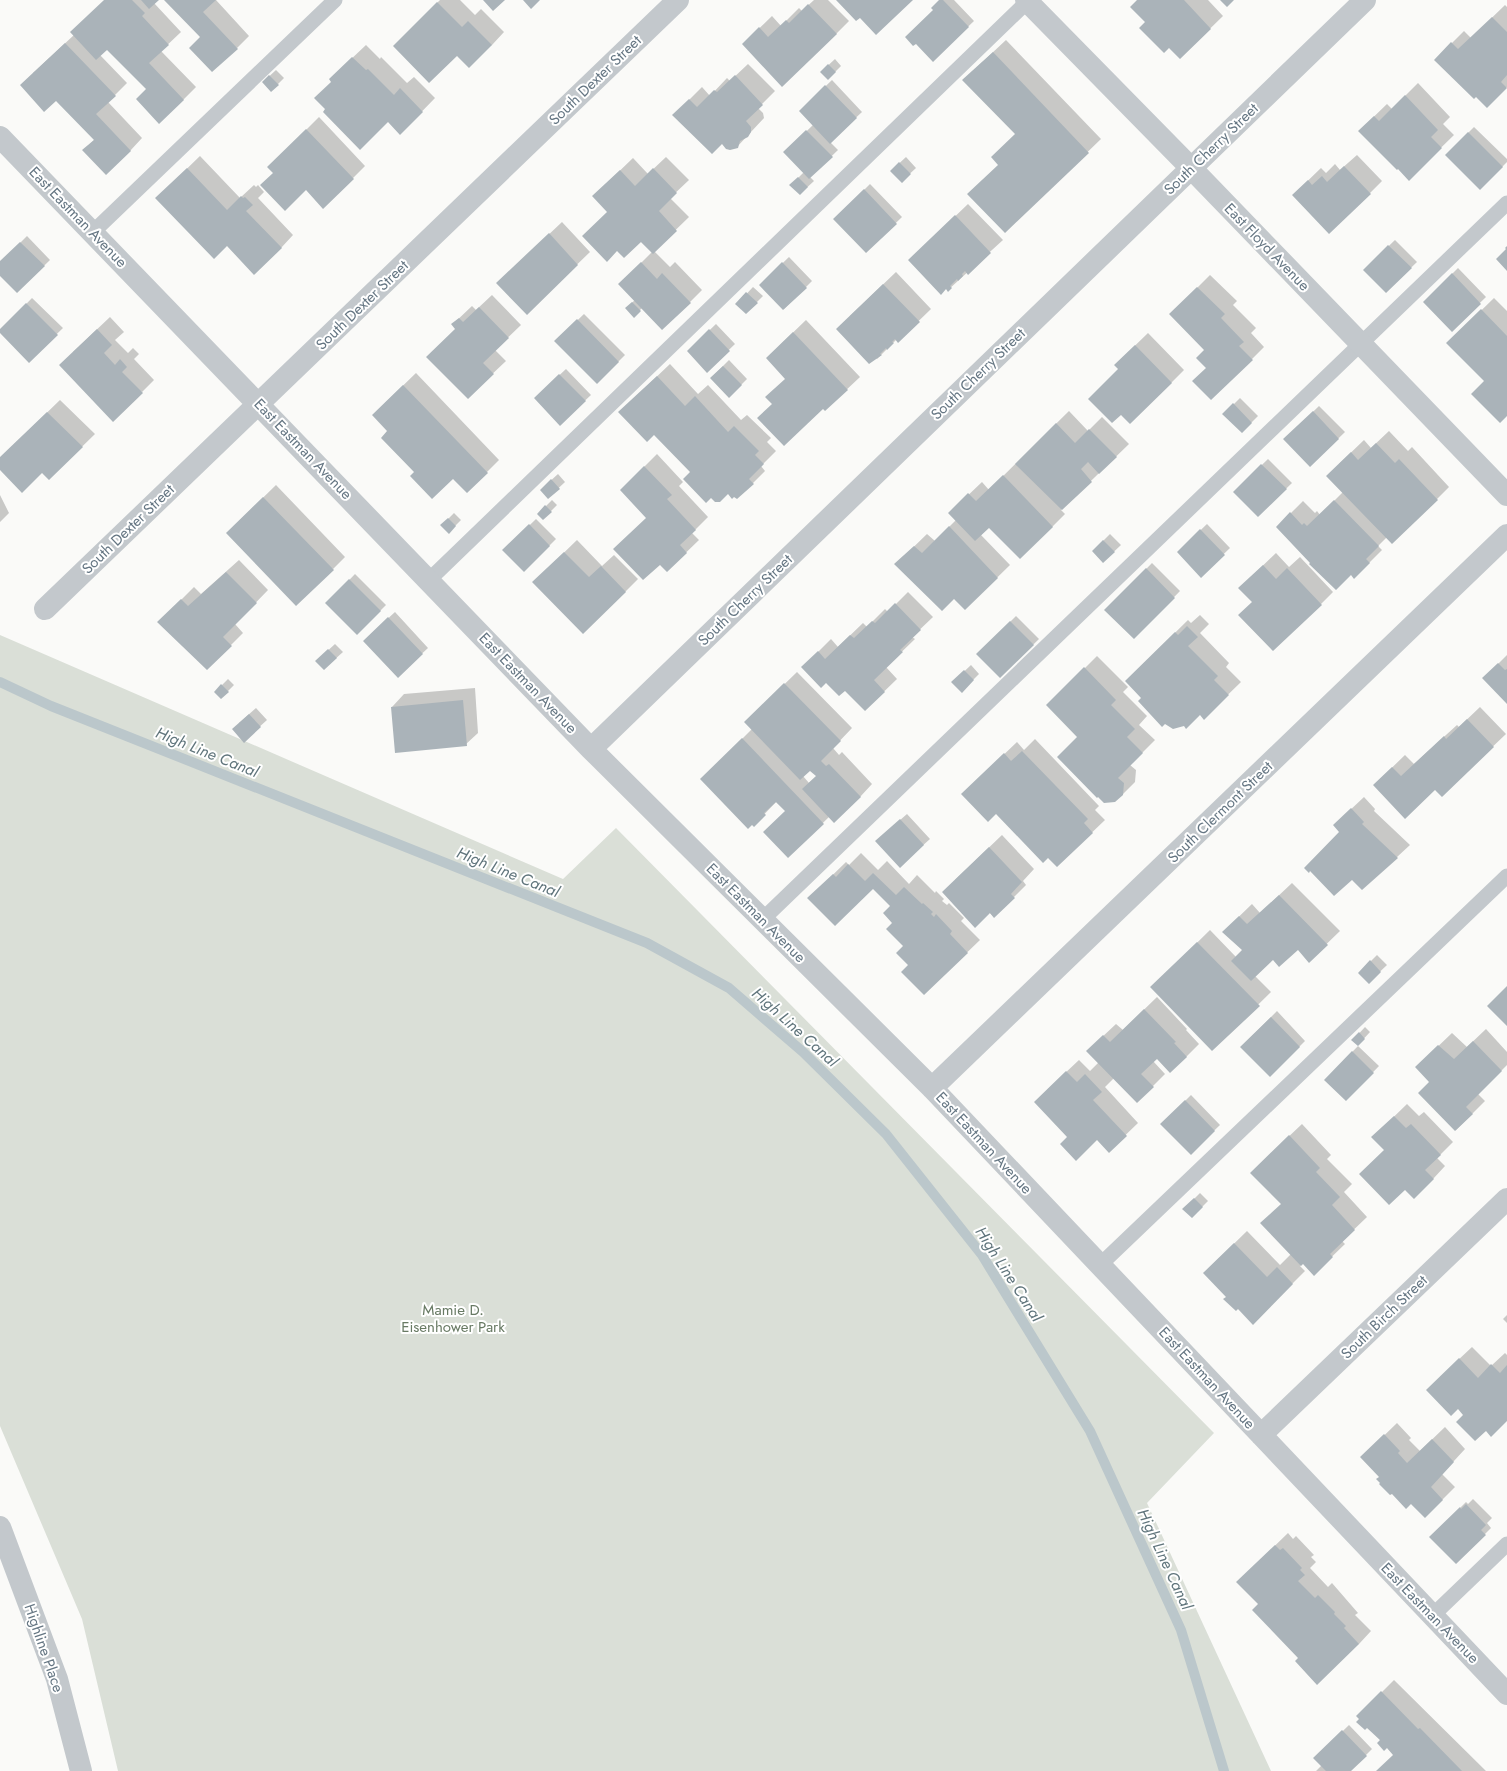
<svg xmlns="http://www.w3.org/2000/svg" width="1507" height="1771" font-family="Jost,sans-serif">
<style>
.green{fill:#dadfd7}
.shadow{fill:#0003;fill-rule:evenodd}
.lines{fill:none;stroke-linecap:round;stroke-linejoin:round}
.stream{stroke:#bbc7cb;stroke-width:10}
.building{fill:#aab3b9}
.lane{stroke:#c3c8cc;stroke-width:15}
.street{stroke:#c3c8cc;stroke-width:22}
.labels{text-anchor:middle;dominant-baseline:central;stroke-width:4;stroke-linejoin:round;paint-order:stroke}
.street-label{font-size:15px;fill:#657683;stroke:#fff}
.park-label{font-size:15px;fill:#687a64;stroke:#fff}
.water-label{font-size:16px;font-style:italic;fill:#60757c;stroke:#fff}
</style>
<rect width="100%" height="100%" fill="#fafaf8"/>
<path class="green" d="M0,635l563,244 53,-51 598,605 -67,70 124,268h-1153l-36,-152 -82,-193z"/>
<path class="shadow" d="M105,0h52l-3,3 27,29 -20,19 35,36 -13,13 -35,-11 -41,-41 -7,7 27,28 -19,19 34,36 -12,13 -46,-1 11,-11 -62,-66 41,-38z
M165,0h51l33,36 -12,12 -35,-11z
M440,0h20l15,15 6,-6 23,23 -12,13 -35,10 -63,-9z
M814,0h14l21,21 -13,13 -93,10 29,-28 9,10 18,-18 3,3z
M940,0h14l20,21 -41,39 1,-50z
M1138,0h70l15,16 -43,42 -33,-36z
M1505,5l2,2v80l-20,19 -52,-46 29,-29 7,7z
M1006,40l95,99 -96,93 -6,-68 17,-30 -40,-66z
M366,45l14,14 1,-2 26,26 7,-6 21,21 -35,36 -12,-13 -62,-12 6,-28 -2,-2z
M835,59l6,7 -13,13 -7,-7z
M748,64l27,27 -17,17 5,5 1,5 -28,30 -14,-5 -48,-28 28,-28 8,9 17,-18 3,3z
M276,70l8,8 -13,13 -8,-9z
M832,80l30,32 -32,30 8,8 -28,27 4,4 -14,13 -3,-15 7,-7 -19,-20 28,-27 -13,-14z
M1418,83l32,34 -7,7 11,11 -45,44 -50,-48 28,-27 5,5z
M319,117l46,49 -12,12 -47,11 -32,-16 7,-18z
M1474,127l33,32v3l-27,27 -34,-34z
M1357,155l25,26 -12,12 -77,2 28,-27 5,5 9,-9 5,6z
M200,156l40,42 14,-13 2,2 2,-2 6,7 -6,6 35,37 -12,13 -112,-62z
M666,157l23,23 -19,18 19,19 -35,34 16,16 5,-5 27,28 -12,12 -48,6 -8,8 -8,-8 9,-8 -15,-16 32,-32 -43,-40 -3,-28 27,-26 15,16z
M906,157l10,11 -14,13 -11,-10z
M870,184l32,33 -36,35 -31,-33z
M968,204l35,36 -55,50 -26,-42z
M562,222l28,30 -63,61 -17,-42z
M27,236l23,24 -33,32 -17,-17v-12z
M1395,240l22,22 -31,30 -22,-22z
M789,257l23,24 -28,28 -24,-24z
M1458,268l28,29 -34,33 -28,-28z
M896,272l35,37 -33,32 -2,-1 -19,19 -27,-43z
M1210,275l27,26 -4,4 23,23 -5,5 13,14 -12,12 -45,9 -1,-18 -23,-48z
M753,287l10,9 -17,17 -9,-9z
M492,295l29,30 -26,25 11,11 -38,36 -11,-69 -4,-4 19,-18 4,4z
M32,298l31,30 -34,33 -29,-30z
M1494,298l13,13v104l-22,-34 -37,-38z
M584,314l41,41 -28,28 -41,-42z
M110,317l14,15 -9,8 13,13 5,-5 6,6 -5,5 20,21 -12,12 -69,-40z
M806,320l54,57 -35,33 -2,-3 -50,-4 13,-25 -7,-32z
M716,324l19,20 -28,27 -19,-20z
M1148,333l36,37 -13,13 -52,-14 -4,-4z
M729,360l18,19 -18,18 -18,-19z
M670,364l28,30 10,-9 33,35 6,-5 24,23 -4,4 9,9 -15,15 4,5 -12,12 -25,10 -37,-21 -59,-72z
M566,369l25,26 -31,29 -25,-26z
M416,373l83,87 -32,32 -14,-14 -37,-6 -27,-41 -4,-28z
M1240,398l18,18 -16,16 -18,-18z
M60,400l35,34 -46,45 -7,-7 -42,-3v-11z
M1319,406l26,26 -35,34 -25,-27z
M1069,411l19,20 14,-14 27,27 -68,66 4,4 -13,13h-63l-8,8 29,30 -45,44 -11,-11 -58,-34 31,-30 8,7 21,-21 6,-19 20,-19 7,8z
M1389,431l19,20 4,-4 37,40 -12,12 -50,38 -9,9 4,4 -28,28 -3,-4 -39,-11 -35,-36 26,-26 12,12 2,-2 3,4 23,-23 -4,-28 25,-24 7,8z
M657,454l26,28 -4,4 29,31 -16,16 7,7 -32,31 -34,-93z
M1268,459l24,24 -34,33 -24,-24z
M558,474l7,8 -17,16 -1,-14z
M276,485l69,72 -12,12 -94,-48z
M0,495l9,18 -9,9z
M552,500l5,5 -14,14 -5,-5z
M454,513l7,7 -12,12 -7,-7z
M536,519l20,20 -32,32 -20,-21z
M1207,524l23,24 -29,28 -23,-24z
M1110,534l11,11 -18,17 -10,-11z
M577,540l25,26 12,-11 24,24 -13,13 -79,-22z
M1276,553l13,14 11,-10 33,35 -12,12 -68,-2 -1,-26z
M239,560l29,30 -33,34 8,9 -36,36 -48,-47 35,-35 7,7z
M1152,563l28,28 -46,47 -28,-28z
M355,574l31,31 -29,29 -30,-31z
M908,592l25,25 -21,20 3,2 -29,28 11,12 -32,31 -20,-21 -19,-8 -23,-14 28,-28 7,8 25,-24 4,4 18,-18 3,3z
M395,612l33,36 -30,28 -28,-41z
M1200,615l9,9 -9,9 29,30 -3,4 15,15 -37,36 -4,-4 -16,11 -42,-27 -16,-17 62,-61 3,3z
M1016,616l23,23 -39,38 -22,-23z
M335,644l8,8 -19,17 -1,-14z
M1507,655v48l-23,-25z
M1097,656l31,31 -5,5 24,24 -8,9 16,15 -25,25 6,5 -1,12 -13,13 -44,-58 -30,-32z
M971,665l8,9 -17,17 -9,-9z
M797,672l55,56 -19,20 6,7 3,-3 30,32 -12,13 -30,19 -42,41 -2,-46 -10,-9 -22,23 -40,-58 38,-38 6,-19zM810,769l7,7 -8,7 -6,-7z
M228,679l6,6 -13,13 -6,-6z
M475,688l3,45 -13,12 -69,7 -4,-45 12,-13z
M1480,707l26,27 -64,61 -7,-7 -61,-3 31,-30 9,9 43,-39 2,2z
M256,708l11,12 -23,21 -5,-18z
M1035,739l64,67 -4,4 10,10 -48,46 -82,-84 42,-40 7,8z
M1364,797l11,12 -1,2 36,34 -13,12 -45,21 -12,-46 7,-19z
M907,814l23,25 -30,27 -17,-31z
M1002,835l32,34 -11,12 3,4 -32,32 -39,-37z
M861,853l17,17 9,-9 22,23 8,-9 18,18 1,-2 8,8 -2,2 5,4 2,-2 15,15 -3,3 19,19 -56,54 -15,-29 -5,-19 -11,-23 -2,-17 -18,-18 -64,10 37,-36 3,3z
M1292,883l48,48 -31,30 -11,-13 -25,11 -18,17 16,16 -59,58 -60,-63 58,-57 26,27 7,-7 -20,-18 29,-28 8,9z
M1377,955l10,10 -18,17 -10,-9z
M1157,997l30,32 -1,1 13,14 -13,13 -29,1 -4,3 12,13 -28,28 -23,-24 -9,9 33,36 -29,28 -12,-13 -29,-1 -21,-47 32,-30 11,11 9,-9 1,-23 16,-15 7,6z
M1277,1011l28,30 -35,35 -29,-29z
M1365,1027l5,5 -12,13 -5,-5z
M1486,1029l21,23v13l-29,29 7,7 -29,29 -26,-48 -1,-27 23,-22 15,14z
M1358,1046l21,20 -33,34 -21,-20z
M1191,1095l29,30 -29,28 -29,-29z
M1407,1104l12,12 5,-4 29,30 -16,16 8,8 -12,13 -48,-29 -12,-13z
M1302,1124l29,31 -4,4 25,25 -8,8 23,25 -25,24 3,3 -31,30 -11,-11 -3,3 5,5 -52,52 -49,-50 43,-42 33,34 11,-11 -9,-50 -18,-44z
M1200,1193l8,8 -16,16 -8,-8z
M1507,1315v8l-4,-4z
M1472,1347l19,19 14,-13 2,2v65l-21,10 -22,-15 -24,-38z
M1397,1423l14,15 -2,2 11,11 25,-24 20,22 -23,25 13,13 -30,30 -63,-60z
M1473,1499l19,19 -5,5 4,5 -35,35 -25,-26 35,-35 2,2z
M1288,1533l5,6 3,-3 18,19 -3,2 5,5 -6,6 18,19 4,-4 26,30 -3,2 16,16 -12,13 -59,14 -41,-54 -9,-34z
M1394,1680l92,91h-108l16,-16 -36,-39z
M1349,1725l23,24 -22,22h-34l6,-6 -7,-7z"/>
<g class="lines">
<path class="stream" d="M0,682l51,24 596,237 82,45 74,64 83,82 96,121 108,176 91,199 43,141"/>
</g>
<path class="building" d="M104,0h28l13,13 -3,3 27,29 -20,18 35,37 -25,24 -23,-25 10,-10 -39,-39 -11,10 -26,-28z
M141,0h18l-10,9z
M164,0h52l-13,12 35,37 -26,23 -23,-24 11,-11z
M483,0h22l-12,11z
M523,0h17l-9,9z
M836,0h77l-37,35 -16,-17 -4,3z
M939,0h4l26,27 -36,35 -17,-18 -3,2 -8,-9 28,-27 -2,-2z
M1137,0h47l27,29 -31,30 -11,-11 -5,5 -25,-25 6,-6 -15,-15z
M1220,0h14l-7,7z
M437,2l25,25 6,-6 24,24 -23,23 -12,-12 -28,27 -36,-37z
M808,4l29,30 -55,53 -40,-43 17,-17 9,10 18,-17 3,3z
M1492,17l15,15v43l-6,7 6,6 -20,20 -11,-11 -2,2 -40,-39 17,-18 7,7z
M65,43l51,53 -20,18 35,37 -25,24 -24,-25 12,-10 -38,-39 -12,11 -24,-27z
M993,52l96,101 -84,80 -38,-39 31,-29 -7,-8 24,-23 -53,-54z
M352,57l14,13 2,-1 26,26 6,-7 23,24 -23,23 -12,-13 -28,28 -37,-38 2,-3 -11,-11 17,-16 -2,-3z
M828,64l8,8 -8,8 -8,-8z
M269,75l10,10 -8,7 -9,-10z
M735,75l28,30 -17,16 5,6v5l-3,5 -8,4 -2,7 -8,2 -4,-1 -4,-5 -10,10 -40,-39 17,-16 8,8 17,-17 3,2z
M825,85l32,33 -27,26 -31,-33z
M1405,95l33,35 -7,7 11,11 -33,33 -11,-12 -1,1 -39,-39 16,-15 5,5z
M306,129l48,50 -31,30 -17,-19 -21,21 -25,-26 13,-12 -6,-6z
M806,130l27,27 -24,22 -26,-27z
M1468,132l35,35 -23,23 -35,-35z
M899,162l12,12 -9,9 -12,-12z
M1344,166l27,28 -42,40 -37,-39 16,-15 4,5 10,-9 5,6z
M187,168l40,42 14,-14 2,2 2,-1 8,8 -7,6 36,37 -28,27 -27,-29 -13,13 -59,-61z
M653,168l24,25 -18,18 18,20 -24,23 -12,-12 -17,16 -7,-7 -10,11 -25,-26 25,-24 -15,-16 28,-26 15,16z
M798,177l10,10 -8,8 -11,-10z
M864,189l33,35 -31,29 -33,-34z
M955,215l36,38 -23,22 -3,-4 -3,3 1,2 -5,5 -1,-2 -7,7 2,2 -4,4 -2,-3 -5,6 -33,-35z
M549,233l29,32 -51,50 -31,-32z
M20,242l25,24 -28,27 -17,-17v-15z
M1388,245l24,23 -26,25 -23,-23z
M1507,246v25l-11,-12 10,-10 -1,-1z
M641,262l16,17 5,-6 29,30 -29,27 -44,-46z
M782,262l25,26 -24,22 -24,-25z
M1452,273l29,31 -29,28 -29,-30z
M883,284l37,38 -22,21 -3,-4 -3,3 2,1 -7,7 -1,-2 -6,6 2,1 -13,9 -33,-35z
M1197,287l28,27 -4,4 23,24 -5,4 14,14 -42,40 -19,-19 14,-13 -10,-10 8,-8 -35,-36z
M746,292l12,11 -12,11 -11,-10z
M632,302l9,9 -7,7 -9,-10z
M26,303l32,32 -29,28 -29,-30v-4z
M479,307l30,31 -26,25 11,11 -26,25 -42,-42 29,-28 -4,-5 8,-6 4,4z
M1481,309l26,27v80l-7,7 -29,-29 13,-13 -38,-38z
M577,319l42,43 -22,22 -43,-43z
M97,329l15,16 -8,8 11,12 5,-6 7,8 -5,5 21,21 -30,29 -54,-57z
M709,329l21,22 -23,22 -20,-22z
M793,332l55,58 -23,21 -2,-2 -39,37 -27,-28 15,-14 -7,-7 20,-18 -19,-21z
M1135,345l37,38 -42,41 -9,-9 -9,8 -24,-24 30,-30 -4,-4z
M723,366l19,19 -13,13 -19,-20z
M559,374l27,27 -26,25 -26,-28z
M657,376l28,30 10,-10 33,36 6,-6 25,25 -4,4 9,9 -15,15 5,5 -17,15 -3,-2 -2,2 -4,-5 -8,8h-5l-4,-4 -5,5 -23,-24 7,-7 -36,-37 -7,7 -29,-30z
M403,385l85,88 -21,20 -14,-14 -21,20 -22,-23 4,-4 -33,-34 6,-7 -15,-16z
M1233,403l19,20 -10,10 -20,-19z
M1313,411l26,28 -29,28 -27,-28z
M47,412l36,35 -34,33 -7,-7 -20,20 -22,-23v-13z
M1056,423l19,20 14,-14 28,28 -18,17 -11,-12 -7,7 11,13 -30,28 -47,-46z
M1376,443l19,20 4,-4 39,41 -46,44 -66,-68 25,-24 7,8z
M1261,464l26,25 -29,28 -25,-25z
M644,466l28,29 -5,4 29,31 -16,15 7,8 -20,19 -7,-7 -17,15 -30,-31 33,-31 -26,-28z
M1003,475l50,52 -33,32 -31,-31 -14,13 -27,-28 20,-20 8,8z
M551,479l9,10 -12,10 -8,-9z
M263,497l71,73 -38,36 -70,-73z
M1334,500l45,46 -13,13 4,4 -16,16 -3,-4 -15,15 -27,-26 1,-1 -34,-36 14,-15 12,13 2,-2 3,3z
M545,505l7,7 -9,8 -6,-6z
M448,518l8,8 -7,8 -9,-9z
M529,524l21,22 -26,26 -22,-22z
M949,526l49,52 -33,32 -11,-11 -12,12 -48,-47 20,-18 8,7z
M1200,529l25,26 -24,23 -24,-26z
M1103,540l12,12 -12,11 -11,-12z
M564,552l25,25 12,-11 25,26 -43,42 -51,-52z
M1263,565l13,14 11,-11 35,37 -49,46 -35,-36 14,-13 -14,-14z
M1146,568l29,30 -41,41 -30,-29z
M226,572l31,31 -34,34 9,9 -25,24 -50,-48 24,-23 7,7z
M349,579l32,32 -24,24 -32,-32z
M895,603l26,27 -21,20 3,2 -29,28 11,12 -20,19 -20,-20 -6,5 -13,-13 -5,5 -20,-21 17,-16 7,8 25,-24 4,3 18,-17 3,2z
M388,617l35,37 -25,24 -35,-37z
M1010,621l24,24 -34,33 -24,-24z
M1187,626l11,11 -10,9 30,30 -4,4 15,15 -25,25 -4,-5 -14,14 -2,-3 -11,3 -8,-5 -3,3 -24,-26 3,-3 -16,-17 50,-49 3,3z
M328,649l9,9 -13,12 -9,-9z
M1498,663l7,7 2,-1v35l-25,-26z
M1084,667l32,33 -5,5 24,24 -8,8 16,16 -25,25 6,5 -1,12 -8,7 -11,1 -6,-6 -1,1 -40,-41 20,-20 -31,-32z
M964,670l10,10 -12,13 -11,-11z
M784,683l57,58 -20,20 5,5 3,-2 32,33 -27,26 -32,-34 14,-13 -6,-5 -10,9 -56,-58z
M221,684l8,8 -8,7 -7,-7z
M463,700l4,46 -72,7 -4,-46z
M249,714l12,13 -17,16 -12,-14z
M1467,719l27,28 -52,50 -7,-7 -30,29 -32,-34 19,-18 9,9 43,-40 2,3z
M742,738l82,86 -36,34 -25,-26 22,-21 -9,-9 -12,11 2,2 -12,12 -2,-2 -4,4 -48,-50z
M1022,751l66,68 -4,4 9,10 -36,34 -9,-9 -5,5 -47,-49 -8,8 -27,-28 43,-41 7,8z
M1351,808l13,14 -2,2 36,34 -36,32 -10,-10 -18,16 -24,-25 -1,2 -5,-5 35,-36 -6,-7z
M900,819l24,26 -24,23 -25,-27z
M989,847l33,35 -11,12 4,4 -21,20 -4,-5 -15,15 -33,-36z
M848,864l17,17 8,-8 23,22 8,-8 18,17 1,-1 10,9 -2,2 3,3 2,-3 16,17 -2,3 18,19 -44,42 -23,-23 7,-7 -12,-12 7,-7 -17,-17 6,-6 -9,-10 7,-7 -17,-17 -38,37 -28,-28 26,-24 3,3z
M1279,895l49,50 -19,18 -11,-13 -19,17 -6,-7 -22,21 -20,-20 11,-11 -20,-18 17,-16 8,8z
M1197,942l63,64 -48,45 -62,-64z
M1370,960l11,12 -12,12 -11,-11z
M1507,986v40l-20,-20z
M1144,1009l32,33 -2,1 13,14 -17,16 -13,-14 -16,15 13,13 -17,16 -51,-52 17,-16 7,7z
M1271,1017l29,30 -30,30 -30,-30z
M1359,1032l6,7 -7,7 -7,-6z
M1473,1041l29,30 -36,36 7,7 -18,17 -37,-38 11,-11 -14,-15 23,-22 16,14z
M1352,1051l22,22 -28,28 -22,-21z
M1066,1071l11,11 8,-8 17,18 -9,8 34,36 -18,17 -12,-13 -21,21 -16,-17 7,-7 -33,-35z
M1185,1100l30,31 -24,24 -31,-31z
M1394,1116l12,12 5,-4 30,31 -16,15 9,9 -20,20 -9,-9 -16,15 -30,-31 25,-24 -13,-13z
M1289,1135l31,33 -4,4 24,25 -8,8 23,25 -25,24 3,3 -19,19 -11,-12 -2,2 -41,-43 21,-19 -31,-31z
M1194,1198l9,9 -11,11 -10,-9z
M1234,1243l33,34 10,-10 16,17 -40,41 -15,-16 -2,2 -13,-12 3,-2 -23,-24z
M1459,1358l19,20 13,-14 9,9 7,-8v56l-16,16 -5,-6 -11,10 -19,-19 7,-7 -5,-6 -7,7 -25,-26z
M1384,1434l16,17 -2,2 9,10 25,-24 22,23 -23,25 12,13 -18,18 -14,-14 -5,5 -14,-15 -2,1 -11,-11 1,-1 -4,-4 3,-2 -19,-20z
M1466,1504l20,21 -5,5 5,5 -30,29 -27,-27 31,-30 1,2z
M1275,1545l5,5 3,-2 19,20 -2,2 5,5 -7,6 17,17 3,-3 17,17 -1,2 12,12 -2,2 15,16 -42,41 -22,-24 3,-3 -46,-48 6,-6 -22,-22z
M1381,1691l37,38 2,-1 42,43h-86l17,-16 -6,-7 -3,3 -7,-8 3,-3 -13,-12 -2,2 -9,-8 3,-3 -3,-3z
M1342,1730l25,26 -16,15h-25l-13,-13z"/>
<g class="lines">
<path class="lane" d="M93,232l242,-232
M429,580l600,-580
M763,919l744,-716
M1100,1265l407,-389
M1432,1616l75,-72"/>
<path class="street" d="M1026,0l165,168 316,327
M0,137l591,612 341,339 575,606
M45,609l633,-609
M591,749l774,-749
M932,1088l575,-553
M1261,1435l246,-236
M0,1527l57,152 24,92"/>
</g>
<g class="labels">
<g class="street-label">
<text transform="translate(595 80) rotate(-44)">South Dexter Street</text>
<text transform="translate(1211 149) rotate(-44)">South Cherry Street</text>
<text transform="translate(78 217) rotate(46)">East Eastman Avenue</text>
<text transform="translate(1267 247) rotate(46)">East Floyd Avenue</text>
<text transform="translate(362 305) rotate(-44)">South Dexter Street</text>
<text transform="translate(978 374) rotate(-44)">South Cherry Street</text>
<text transform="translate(303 449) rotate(46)">East Eastman Avenue</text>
<text transform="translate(128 529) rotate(-44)">South Dexter Street</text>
<text transform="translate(745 600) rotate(-44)">South Cherry Street</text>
<text transform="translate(528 683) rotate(46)">East Eastman Avenue</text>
<text transform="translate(1220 812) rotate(-44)">South Clermont Street</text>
<text transform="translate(756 913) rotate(45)">East Eastman Avenue</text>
<text transform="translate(984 1143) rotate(47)">East Eastman Avenue</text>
<text transform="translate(1384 1317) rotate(-44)">South Birch Street</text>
<text transform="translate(1207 1378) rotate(47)">East Eastman Avenue</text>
<text transform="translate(1430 1613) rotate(46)">East Eastman Avenue</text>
<text transform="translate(44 1648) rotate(71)">Highline Place</text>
</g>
<g class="park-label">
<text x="453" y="1310">Mamie D.<tspan x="453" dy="17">Eisenhower Park</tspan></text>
</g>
<g class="water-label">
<text transform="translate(207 752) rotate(22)">High Line Canal</text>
<text transform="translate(508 872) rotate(22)">High Line Canal</text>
<text transform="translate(795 1027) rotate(42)">High Line Canal</text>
<text transform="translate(1009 1274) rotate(57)">High Line Canal</text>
<text transform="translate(1165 1559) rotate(65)">High Line Canal</text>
</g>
</g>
</svg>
